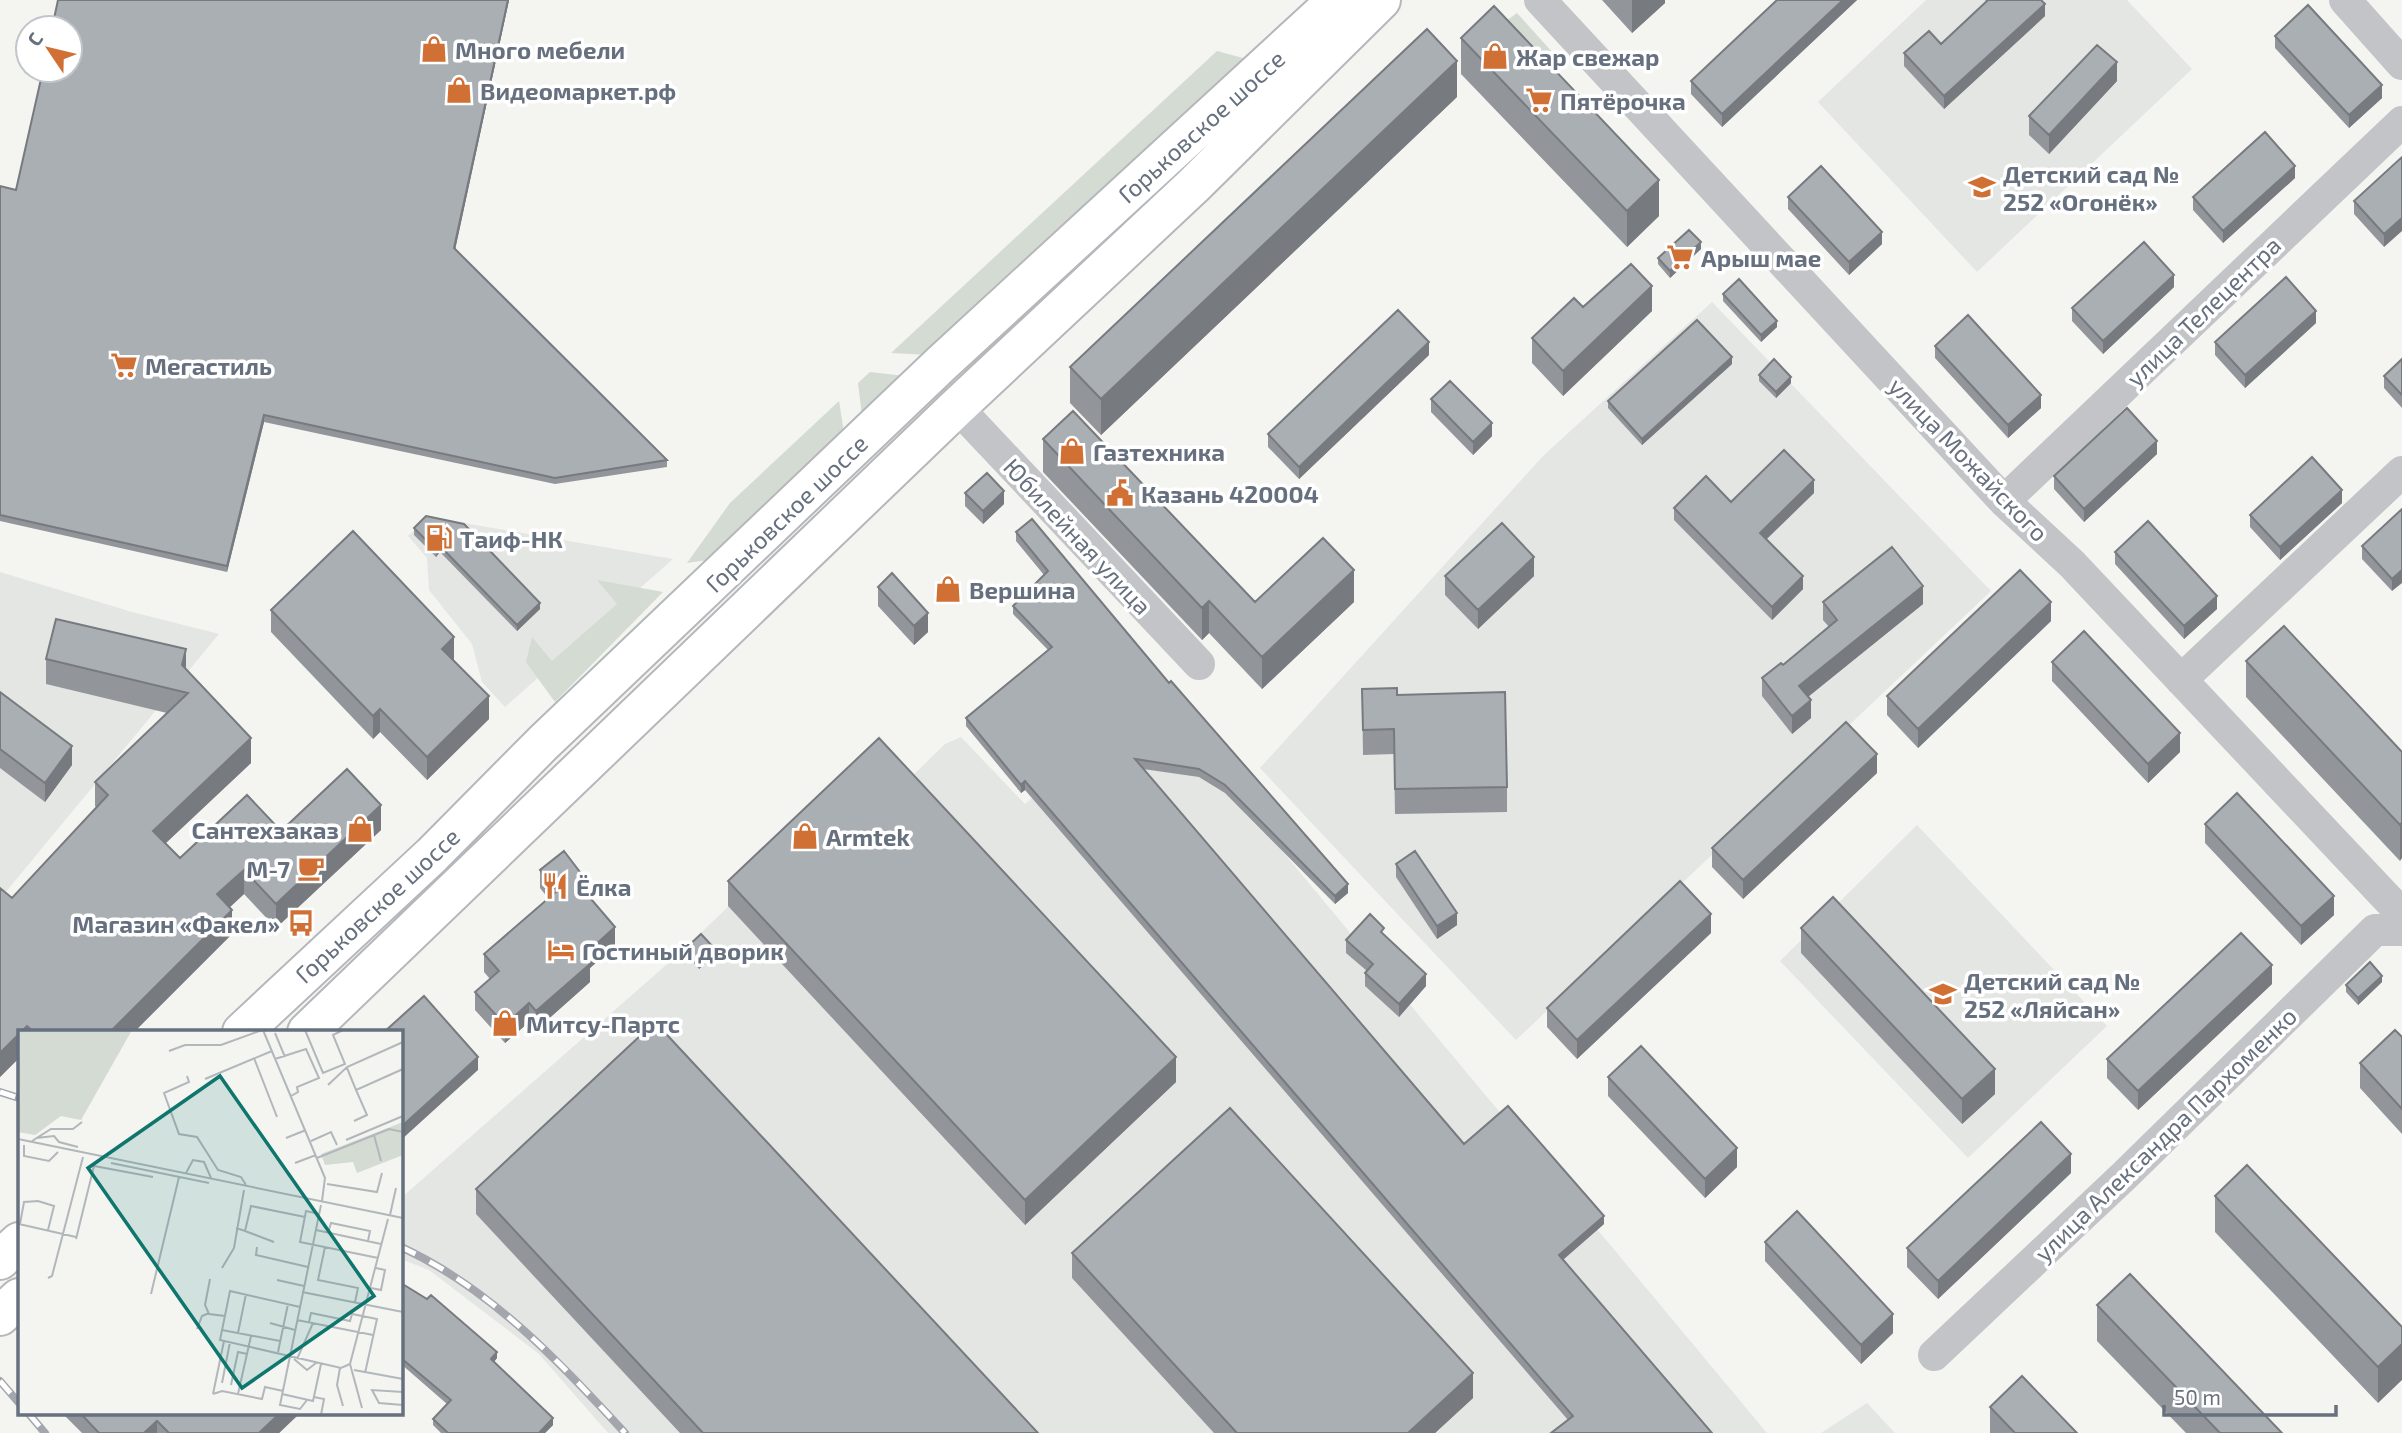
<svg xmlns="http://www.w3.org/2000/svg" width="2402" height="1433" font-family="'Exo 2',sans-serif">
<style>
.built{fill:#e4e6e4}
.green{fill:#d4dbd2}
.lines{fill:none;stroke-linecap:round;stroke-linejoin:round}
.major-casing{stroke:#b5b7bb;stroke-width:42}
.minor{stroke:#c2c4c8;stroke-width:32}
.major{stroke:#fff;stroke-width:38}
.rail-casing{stroke:#a3a6ac;stroke-width:8}
.rail{stroke:#fff;stroke-width:5;stroke-dasharray:16;stroke-linecap:butt}
.wall{fill:#92969b}
.shaded-wall{fill:#777a7e}
.building{fill:#aaafb4;stroke:#777a7e;stroke-width:2}
.labels{text-anchor:middle;dominant-baseline:central;stroke-width:7;stroke-linejoin:round;paint-order:stroke}
.poi-label{font-size:24px;font-weight:bold;fill:#66707f;stroke:#fff;text-anchor:start}
.street-label{font-size:24px;fill:#66707f;stroke:#fff}
.inset-road{fill:none;stroke:#b2b7bc;stroke-width:2}
.view{fill:#0f766e;fill-opacity:0.15;stroke:#0f766e;stroke-width:3.5}
.inset-edge{fill:none;stroke:#66707f;stroke-width:3.5}
</style>
<rect width="100%" height="100%" fill="#f4f4f1"/>
<path class="built" d="M1926,0h201l65,69 -215,203 -159,-170z
M1712,302l279,289 -475,449 -256,-272 284,-313z
M429,517l244,42 -168,148 -23,-25 -10,-38 -43,-54 -2,-32 -19,-22z
M0,572l132,40 87,22 -219,265z
M1152,695l615,738h-1159l-69,-79 -110,-84 -28,-11v-61l281,-247 197,-189 22,25 44,-43 16,-7 64,67z
M1917,825l190,201 -139,132 -188,-197z
M1867,1403l28,30h-74z"/>
<path class="green" d="M1517,13l36,40 -2,20 -48,-50z
M1217,51l37,10 -323,294 -40,-2z
M870,372l35,4 -43,40 -4,-33z
M839,401l5,32 -129,126 -28,4 43,-60z
M597,580l66,12 -108,110 -29,-40 6,-25 20,24 65,-57z"/>
<g class="lines">
<defs>
<path id="major" d="M242,1032l190,-177 111,-112 399,-380 395,-363
M307,1032l650,-625 236,-221 188,-186
M0,1260l19,-18
M0,1316l19,-18"/>
</defs>
<use href="#major" class="major-casing"/>
<path class="minor" d="M1540,0l464,501 68,63 330,350
M2345,0l57,64
M957,407l242,257
M2004,501l398,-379
M2181,680l221,-208
M1934,1355l191,-180 250,-245h27"/>
<use href="#major" class="major"/>
<defs>
<path id="rail" d="M0,1092l19,6
M401,1247c89,41 159,115 224,186
M0,1381l19,22
M29,1414l16,19"/>
</defs>
<use href="#rail" class="rail-casing"/>
<use href="#rail" class="rail"/>
</g>
<path class="wall" d="M58,0h451l-54,249 212,211v7l-112,17 -291,-62 -37,150 -227,-51v-335l16,4z
M1602,0h63v3l-33,30z
M1777,0h80l-135,127 -31,-33v-13z
M1985,0h56l4,16 -101,93 -40,-43v-13l37,-9 46,-42z
M2275,36l107,62 -33,30 -74,-80z
M1461,38l198,178 -32,31 -166,-173z
M2117,81l-68,73 -20,-19v-19z
M1457,97l-356,338 -31,-32v-36z
M2402,157l-18,90 -30,-33v-13z
M2295,178l-72,65 -30,-33v-13z
M1788,197l94,47 -33,31 -61,-66z
M1701,249l-31,29 -12,-14v-6z
M2174,287l-71,67 -31,-33v-13z
M1723,294l54,33 -16,15 -38,-41z
M1583,307l69,4 -89,85 -31,-33v-25z
M2316,323l-71,65 -30,-33v-13z
M1935,346l106,62 -33,30 -73,-80z
M1429,355l-130,124 -31,-32v-13z
M2402,359v49l-18,-20v-12z
M1732,364l-90,81 -34,-37v-7z
M1759,375l32,8 -15,15 -17,-17z
M1431,399l61,37 -19,19 -42,-43z
M1043,439l212,163h99l-92,87 -53,-56 -7,7 -159,-168z
M2157,454l-73,68 -30,-33v-13z
M965,493l39,11 -21,20 -18,-18z
M1814,493l-47,46 36,50 -31,31 -98,-100v-12z
M2342,503l-62,57 -30,-33v-12z
M2402,509l-10,82 -30,-32v-13z
M414,528l126,81 -23,22 -77,-79 -4,5 -22,-22z
M1016,532l153,151 179,210 -13,11 -110,-111 -26,-16 -56,-8 321,375 140,80 -41,36 149,173 -144,-13 -543,-630 -4,3 -55,-67v-8l82,-68 -35,-36v-8l31,-31 -28,-34z
M2115,552l102,57 -33,30 -69,-75z
M1445,576h89l-56,53 -33,-34z
M878,587l50,45 -14,13 -36,-39z
M1823,602l100,2 -115,93 3,21 -19,16 -30,-38v-18l21,-13 46,-38 -6,-7z
M271,610l183,50 35,59 -62,61 -47,-48 -7,7 -102,-107z
M2051,621l-133,127 -31,-33v-19z
M46,659l140,10 65,94 -85,80 14,15 101,-27 100,-1 -105,98 -32,-34 -14,13 2,27 -98,98h-115v26l-19,19v-189l12,10 85,-90 -2,-2v-24l72,-69 -121,-29z
M2246,661l156,91 -2,109 -154,-164z
M2052,662l128,90 -32,31 -96,-102z
M1362,689l35,6 110,92v25l-112,2 -1,-60 -31,1z
M0,692l72,73 -27,37 -45,-34z
M1877,773l-134,126 -31,-32v-19z
M2205,824l129,91 -33,30 -96,-102z
M1396,864l61,61 -20,14 -41,-62z
M540,870l46,24 29,52 -25,22v14l-54,48 -7,-8 -24,21 -30,-33v-18l15,-13 -6,-7v-18l64,-56 -8,-10z
M728,881l448,201 -151,143 -297,-319z
M1801,928l194,166 -33,30 -161,-171z
M1711,933l-134,126 -30,-32v-19z
M1384,935l42,51 -27,31 -34,-31v-13l2,-2 -21,-18v-13z
M686,948l28,7 -15,14 -13,-15z
M2382,982l-24,23 -12,-13v-7z
M2272,984l-134,126 -31,-32v-19z
M2402,1037v97l-42,-46v-25z
M1608,1077l129,90 -32,31 -97,-102z
M2071,1173l-133,126 -31,-32v-19z
M476,1189l562,244h-358l-204,-219z
M2215,1196l187,131 -24,76 -163,-171z
M1765,1242l128,91 -32,31 -96,-103z
M1072,1253l401,145 -38,35h-221l-142,-155z
M401,1283l96,75 -3,4 59,63 -8,8h-104l-8,-8v-6l14,-15 -46,-40z
M2097,1305l185,128h-96l-89,-92z
M1990,1407l87,26h-87z
M63,1414h236l-20,19h-197z"/>
<path class="shaded-wall" d="M508,0h1l-55,255v-7z
M1632,0h33v3l-33,30z
M1843,0h14l-135,127v-13z
M2045,4v12l-101,93v-13z
M1457,61v36l-356,338v-36z
M2117,62v19l-68,73v-19z
M2382,85v13l-33,30v-13z
M2295,166v12l-72,65v-12z
M1659,180v36l-32,31v-36z
M2402,218v13l-18,16v-13z
M1882,232v12l-33,31v-13z
M1701,242v7l-31,29v-7z
M2174,275v12l-71,67v-13z
M1652,286v25l-89,85v-25z
M2316,311v12l-71,65v-13z
M1777,321v6l-16,15v-7z
M1429,342v13l-130,124v-12z
M1732,357v7l-90,81v-6z
M1791,377v6l-15,15v-6z
M2041,395v13l-33,30v-13z
M264,415v7l-37,150v-6z
M1492,423v13l-19,19v-13z
M2157,441v13l-73,68v-13z
M1814,480v13l-54,52v-12z
M2342,490v13l-62,57v-13z
M1004,491v13l-21,20v-13z
M440,546v6l-4,5v-7z
M1534,557v19l-56,53v-19z
M1354,570v32l-92,87v-32z
M2402,570v13l-10,8v-12z
M1803,576v13l-31,31v-13z
M1923,586v18l-124,100v-18z
M2217,596v13l-33,30v-13z
M1209,601v32l-7,7v-32z
M2051,602v19l-133,127v-19z
M540,603v6l-23,22v-6z
M928,613v19l-14,13v-19z
M454,637v23l-12,12v-23z
M186,649v25l-4,-9z
M489,696v23l-62,61v-23z
M1811,700v18l-19,16v-18z
M380,709v23l-7,7v-23z
M2180,733v19l-32,31v-19z
M251,738v25l-98,92v-24z
M72,746v19l-27,37v-19z
M1877,754v19l-134,126v-19z
M1025,781v9l-4,3v-8z
M381,805v25l-105,98v-24z
M2402,822v36l-2,3v-36z
M244,870v24l-27,25v-25z
M586,880v18l-7,-13z
M1348,884v9l-13,11v-8z
M2334,896v19l-33,30v-19z
M232,910v24l-98,98h-24z
M1457,913v12l-20,14v-13z
M1711,914v19l-134,126v-19z
M615,927v19l-25,22v14l-54,48v-19l47,-55z
M714,948v7l-15,14v-7z
M2272,965v19l-134,126v-19z
M1426,974v12l-27,31v-13z
M2382,976v6l-24,23v-7z
M529,1003v19l-24,21v-18z
M27,1026v6h-6z
M19,1034v24l-19,19v-24z
M478,1057v13l-77,70v-13z
M1176,1057v25l-151,143v-25z
M1995,1069v25l-33,30v-25z
M1737,1148v19l-32,31v-19z
M2071,1154v19l-133,126v-18z
M1604,1216v8l-45,39v-8z
M1893,1314v19l-32,31v-19z
M2402,1344v36l-24,23v-36z
M497,1352v6l-6,7v-6z
M1473,1373v25l-38,35h-27z
M279,1414h20l-20,19h-20z
M553,1418v7l-8,8h-6z
M157,1421v12h-13z"/>
<path class="building" d="M58,0h450l-54,248 213,212 -112,18 -291,-63 -37,151 -227,-51v-329l16,4 27,-120h27v-42h-18z
M1777,0h66l-121,114 -31,-33z
M1988,0h53l4,4 -101,92 -40,-43 25,-22 12,13z
M2308,5l74,80 -33,30 -74,-79z
M1494,6l165,174 -32,31 -166,-173z
M1427,29l30,32 -356,338 -31,-32z
M2097,45l20,17 -68,73 -20,-19z
M2265,132l30,34 -72,65 -30,-34z
M2402,157v61l-18,16 -30,-33z
M1821,166l61,66 -33,30 -61,-65z
M1689,230l12,12 -31,29 -12,-13z
M2144,242l30,33 -71,66 -31,-33z
M1631,264l21,22 -89,85 -31,-33 42,-40 9,9z
M2286,277l30,34 -71,64 -30,-33z
M1739,279l38,42 -16,14 -38,-41z
M1398,310l31,32 -130,125 -31,-33z
M1968,315l73,80 -33,30 -73,-79z
M1697,320l35,37 -90,82 -34,-38z
M1774,359l17,18 -15,15 -17,-17z
M2402,359v36l-18,-19z
M1450,381l42,42 -19,19 -42,-43z
M2127,408l30,33 -73,68 -30,-33z
M1073,411l182,191 68,-64 31,32 -92,87 -53,-56 -7,7 -159,-169z
M1784,450l30,30 -54,53 43,43 -31,31 -98,-99 32,-32 25,26z
M2312,457l30,33 -62,57 -30,-32z
M987,473l17,18 -21,20 -18,-18z
M2402,509v61l-10,9 -30,-33z
M426,516l38,8 76,79 -23,22 -77,-79 -4,4 -22,-22z
M1032,519l137,164 2,-2 177,203 -13,12 -110,-111 -26,-16 -64,-10 329,385 44,-38 96,110 -45,39 153,178h-161l22,-17 -548,-635 -4,4 -55,-67 86,-71 -39,-41 35,-35 -32,-39z
M2148,521l69,75 -33,30 -69,-74z
M1502,523l32,34 -56,53 -33,-34z
M353,531l101,106 -12,12 47,47 -62,61 -47,-48 -7,7 -102,-106z
M1892,547l31,39 -124,100 12,14 -19,16 -30,-38 19,-15 2,2 54,-45 -14,-18z
M2020,570l31,32 -133,127 -31,-33z
M892,573l36,40 -14,13 -36,-39z
M56,619l130,30 -4,16 69,73 -98,93 27,27 67,-63 34,36 66,-62 34,36 -105,99 -32,-34 -27,24 15,16 -122,122h-76l-7,-6 -6,6h-2v2l-19,19v-165l12,10 96,-103 -13,-13 93,-89 -142,-34z
M2284,626l118,126v70l-2,3 -154,-164z
M2084,631l96,102 -32,31 -96,-102z
M1397,688v7l108,-3 2,95 -112,2 -1,-60 -31,1 -1,-41z
M0,692l72,54 -27,37 -45,-34z
M1846,722l31,32 -134,126 -31,-32z
M879,738l297,319 -151,143 -297,-319z
M2237,793l97,103 -33,30 -96,-102z
M564,851l22,29 -7,5 36,42 -32,29 7,8 -54,47 -7,-8 -24,22 -30,-33 24,-21 -15,-17 73,-63 -17,-21z
M1415,851l42,62 -20,13 -41,-62z
M1680,881l31,33 -134,126 -30,-32z
M1833,897l162,172 -33,30 -161,-171z
M1370,914l14,14 -3,4 45,42 -27,30 -34,-31 8,-9 -27,-24z
M2241,933l31,32 -134,126 -31,-32z
M701,934l13,14 -15,14 -13,-14z
M2370,962l12,14 -24,22 -12,-13z
M424,996l54,61 -77,70v-95h-17z
M655,1022l383,411h-335l-227,-244z
M2395,1030l7,7v72l-42,-46z
M1641,1046l96,102 -32,31 -97,-102z
M1230,1108l243,265 -65,60h-171l-165,-180z
M2041,1122l30,32 -133,127 -31,-33z
M2247,1165l155,162v17l-24,23 -163,-171z
M1797,1211l96,103 -32,31 -96,-103z
M2130,1274l152,159h-62l-123,-128z
M401,1283l26,16 4,-4 66,57 -6,7 62,59 -14,15h-91l-15,-14 18,-19 -50,-42z
M2022,1376l55,57h-62l-25,-26z
M81,1414h198l-20,19h-90l-12,-12 -13,12h-45z"/>
<defs>
<symbol id="shop-bare" viewBox="-9 -9 18 18"><path d="M-5-2.5h2.3a2.7 3.5 0 0 1 5.4 0H5L5.5 6h-11ZM-1.5-2.5h3a1.5 2.3 0 0 0-3 0Z" fill="#d07035" stroke="#fff" stroke-width="2.5" paint-order="stroke"/></symbol>
<symbol id="supermarket-bare" viewBox="-9 -9 18 18"><path d="M-6-5.5h2.5l.6 2H6L4.5 2H-2.5L-4.4-4H-6ZM-1.5 3.2a1.3 1.3 0 1 0 .1 0ZM3 3.2a1.3 1.3 0 1 0 .1 0Z" fill="#d07035" stroke="#fff" stroke-width="2.5" paint-order="stroke"/></symbol>
<symbol id="school-bare" viewBox="-9 -9 18 18"><path d="M0-5L7-2L0 1L-7-2ZM-4 1L0 2.5L4 1V4Q0 6-4 4Z" fill="#d07035" stroke="#fff" stroke-width="2.5" paint-order="stroke"/></symbol>
<symbol id="civic-bare" viewBox="-9 -9 18 18"><path d="M-.6-6.5H3V-4.5H.6V-3L4-1V1h2V6H-6V1h2V-1L-.6-3ZM-1.2 2.5V6h2.4V2.5Z" fill="#d07035" stroke="#fff" stroke-width="2.5" paint-order="stroke"/></symbol>
<symbol id="fuel-bare" viewBox="-9 -9 18 18"><path d="M-5.5-6h7V0h2V4h1.3V-2.5L3-4.5l.8-.8L6-3V5H2.5V1h-1V6h-7ZM-4.2-4.7v3.2H.2V-4.7Z" fill="#d07035" stroke="#fff" stroke-width="2.5" paint-order="stroke"/></symbol>
<symbol id="cafe-bare" viewBox="-9 -9 18 18"><path d="M-5.5-4.5H6V0H3Q3 3.5 0 3.5H-2.5Q-5.5 3.5-5.5 0ZM3-3.2v2h1.7v-2ZM-6 4.5H4V6H-6Z" fill="#d07035" stroke="#fff" stroke-width="2.5" paint-order="stroke"/></symbol>
<symbol id="restaurant-bare" viewBox="-9 -9 18 18"><path d="M-5-6h1v4h1v-4h1v4h1v-4h1v5L-1.5 .5V6h-2V.5L-5-1ZM5-6V6H3V1.5H1.5Q1.5-4 5-6Z" fill="#d07035" stroke="#fff" stroke-width="2.5" paint-order="stroke"/></symbol>
<symbol id="bus-bare" viewBox="-9 -9 18 18"><path d="M-5-6H5V4H4V6H2V4H-2V6H-4V4H-5ZM-3.5-4V0h7V-4ZM-3.5 1.2v1.5H-2V1.2ZM2 1.2v1.5H3.5V1.2Z" fill="#d07035" stroke="#fff" stroke-width="2.5" paint-order="stroke"/></symbol>
<symbol id="hotel-bare" viewBox="-9 -9 18 18"><path d="M-6-4.5h1.5V1H6V5H4.5V3h-9V5H-6ZM-4 0a1.8 1.8 0 1 1 3.6 0ZM.5 0V-2.5h3Q6-2.5 6 0Z" fill="#d07035" stroke="#fff" stroke-width="2.5" paint-order="stroke"/></symbol>
</defs>
<g fill-rule="evenodd">
<use href="#shop-bare" x="415" y="30" width="38" height="38"/>
<use href="#shop-bare" x="1476" y="37" width="38" height="38"/>
<use href="#shop-bare" x="440" y="71" width="38" height="38"/>
<use href="#supermarket-bare" x="1520" y="81" width="38" height="38"/>
<use href="#school-bare" x="1963" y="168" width="38" height="38"/>
<use href="#supermarket-bare" x="1661" y="238" width="38" height="38"/>
<use href="#supermarket-bare" x="105" y="346" width="38" height="38"/>
<use href="#shop-bare" x="1053" y="432" width="38" height="38"/>
<use href="#civic-bare" x="1101" y="474" width="38" height="38"/>
<use href="#fuel-bare" x="420" y="519" width="38" height="38"/>
<use href="#shop-bare" x="929" y="570" width="38" height="38"/>
<use href="#shop-bare" x="341" y="810" width="38" height="38"/>
<use href="#shop-bare" x="786" y="817" width="38" height="38"/>
<use href="#cafe-bare" x="292" y="849" width="38" height="38"/>
<use href="#restaurant-bare" x="536" y="867" width="38" height="38"/>
<use href="#bus-bare" x="282" y="904" width="38" height="38"/>
<use href="#hotel-bare" x="542" y="931" width="38" height="38"/>
<use href="#school-bare" x="1924" y="975" width="38" height="38"/>
<use href="#shop-bare" x="486" y="1004" width="38" height="38"/>
</g>
<g class="labels">
<g class="poi-label">
<text x="455" y="49">Много мебели</text>
<text x="1516" y="56">Жар свежар</text>
<text x="480" y="90">Видеомаркет.рф</text>
<text x="1560" y="100">Пятёрочка</text>
<text x="2003" y="173">Детский сад №<tspan x="2003" dy="28">252 «Огонёк»</tspan></text>
<text x="1701" y="257">Арыш мае</text>
<text x="145" y="365">Мегастиль</text>
<text x="1093" y="451">Газтехника</text>
<text x="1141" y="493">Казань 420004</text>
<text x="460" y="538">Таиф-НК</text>
<text x="969" y="589">Вершина</text>
<text x="339" y="829" text-anchor="end">Сантехзаказ</text>
<text x="826" y="836">Armtek</text>
<text x="290" y="868" text-anchor="end">М-7</text>
<text x="576" y="886">Ёлка</text>
<text x="280" y="923" text-anchor="end">Магазин «Факел»</text>
<text x="582" y="950">Гостиный дворик</text>
<text x="1964" y="980">Детский сад №<tspan x="1964" dy="28">252 «Ляйсан»</tspan></text>
<text x="526" y="1023">Митсу-Партс</text>
</g>
<g class="street-label">
<text transform="translate(1201 126) rotate(-42)">Горьковское шоссе</text>
<text transform="translate(2203 311) rotate(-44)">улица Телецентра</text>
<text transform="translate(1969 459) rotate(46)">улица Можайского</text>
<text transform="translate(786 513) rotate(-44)">Горьковское шоссе</text>
<text transform="translate(1078 536) rotate(47)">Юбилейная улица</text>
<text transform="translate(377 905) rotate(-43)">Горьковское шоссе</text>
<text transform="translate(2165 1134) rotate(-44)">улица Александра Пархоменко</text>
</g>
</g>
<g transform="translate(18 1030)">
<rect width="385" height="385" fill="#f4f4f1"/>
<path d="M0,0h114l-51,90 -20,-4 -26,19 -17,-3zM385,92v33l-46,18 -4,-11 -28,3 -4,-11z" fill="#d4dbd2"/>
<path class="inset-road" d="M245,0l62,148 -3,23M287,0l18,43 22,-9 -12,-29 10,-5M257,3l10,24M151,21l16,-6h36l41,-15M236,28l23,59M257,29l31,-10 13,29 -22,9 1,5 -7,4M329,38l9,22M169,46l2,6 -25,11 15,41 18,3 21,33 23,7 5,8M187,49l67,-28M310,55l19,-18 56,-25M336,91l13,-6 -11,-25 47,-21M356,105l7,26M18,108l18,-2 5,6 19,5M268,108l20,-8M0,109l385,79M328,110l57,-24M14,111l19,-12h22l9,-7M293,111l20,-9 6,13M6,115v11l25,5 9,-9M299,128l72,-29 14,3M93,133l98,20M277,133l21,-8M168,143l7,-13 11,2 7,16M309,154l50,8 5,-19M301,184l-13,-3 -6,31 78,16M372,185l6,-27M1,194l57,13M2,194l4,-22 14,-1 16,5 -6,24M218,198l9,3 6,-25 54,11M298,200l65,14M227,201l29,11M310,203l3,-10 39,8 -2,10M58,209l18,-73 59,11M239,217l-1,8 52,12M307,217l-7,33 40,8 -3,14M204,238l12,-20 10,-58M30,248l4,-2 31,-119M192,249l-5,26 4,9 16,2M259,250l27,6M353,258l10,2 4,-20 -9,-2M284,262l101,20M133,264l28,-117M282,277l-70,-16 -10,49 121,28 9,-4M279,290l76,15M291,292l2,-9 39,8 2,-7 25,5 -12,54M252,293l25,7M179,299l5,-13 7,-3M204,300l58,11M220,303l8,-39M260,322l10,-48M276,329l13,11 9,-7M279,329l16,-36M332,334l38,-145M332,334l12,44M322,338l-3,17 6,21M336,340l49,9M204,353l8,-41M213,355l7,-33 9,2M385,362l-31,-2 7,13 24,2M195,364l9,-3 40,8 3,-12 18,4M195,364l11,-53M220,364l13,-58M264,364l31,7 8,-37M296,367l10,2 -3,16M289,370l-7,9 -20,-4 41,-200"/>
<path class="view" d="M202,46l154,220 -132,92 -154,-220z"/>
<rect width="385" height="385" class="inset-edge"/>
</g>
<g transform="translate(49 49) rotate(305)"><circle r="33" fill="#ffffff" stroke="#c2c6cc" stroke-width="2"/>
<path d="M0-5L12 26L0 18L-12 26Z" fill="#d07035"/>
<text y="-10" font-size="19" font-weight="bold" text-anchor="middle" fill="#66707f">С</text>
</g>
<path d="M2164 1405v10h172v-10" fill="none" stroke="#66707f" stroke-width="3.5"/>
<text x="2174" y="1405" font-size="21" fill="#66707f" stroke="#ffffff" stroke-width="5" paint-order="stroke">50 m</text>
</svg>
